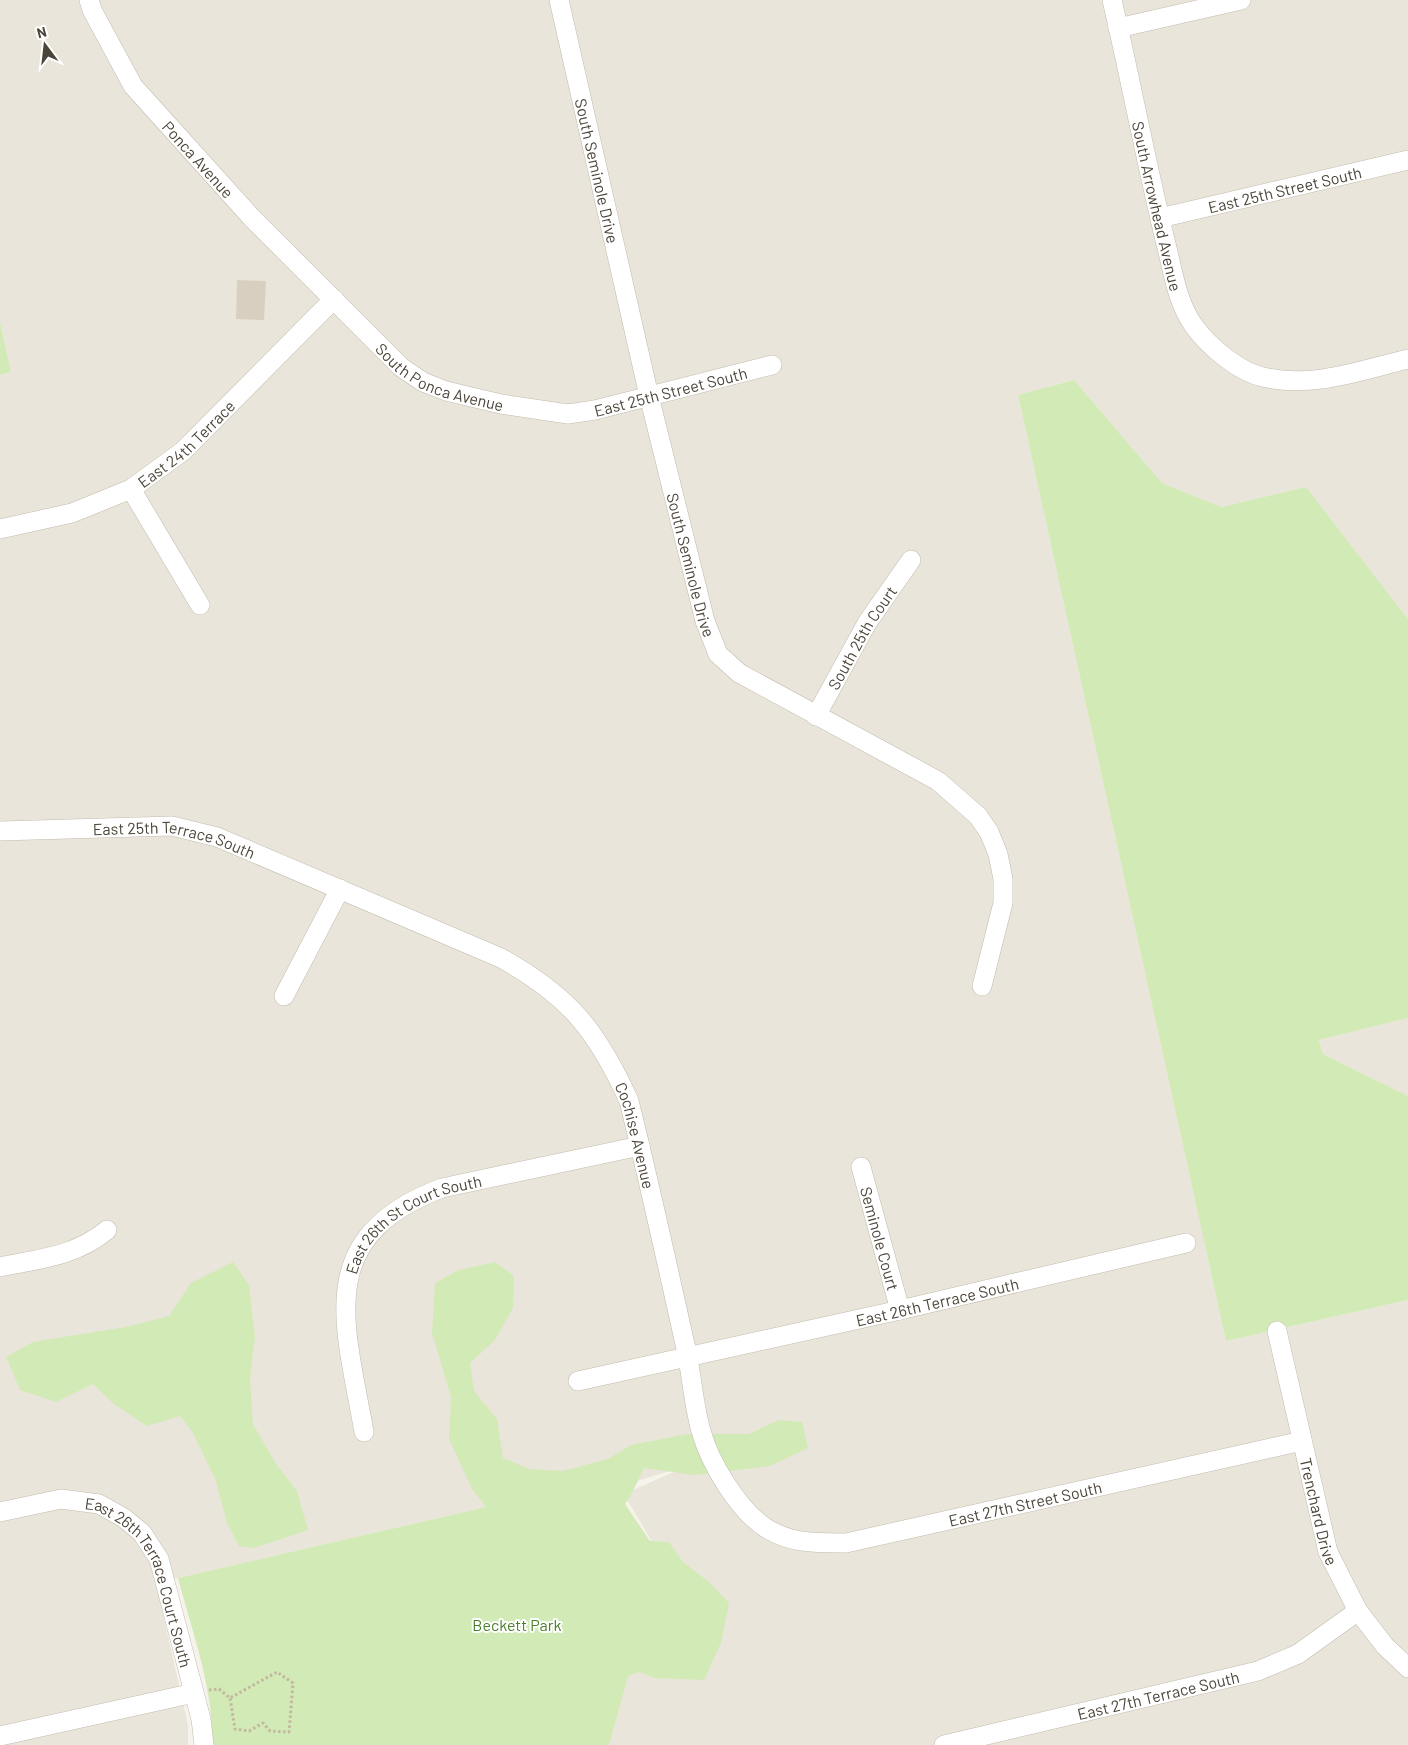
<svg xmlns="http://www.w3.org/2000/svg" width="1408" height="1745" font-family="Barlow,sans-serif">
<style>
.residential{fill:#eae5da}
.green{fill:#d2eab5}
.building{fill:#d8cfc1}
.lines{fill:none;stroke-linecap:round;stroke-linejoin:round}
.minor-casing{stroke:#c2bbae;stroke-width:20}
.path{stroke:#c4b79f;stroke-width:3;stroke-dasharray:2.5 2.5;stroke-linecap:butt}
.minor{stroke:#fff;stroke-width:19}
.labels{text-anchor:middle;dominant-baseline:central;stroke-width:4;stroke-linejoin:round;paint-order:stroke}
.street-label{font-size:16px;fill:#4b4439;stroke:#fff}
.park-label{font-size:16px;fill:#4a7f2a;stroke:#fff}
</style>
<rect width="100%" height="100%" fill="#f6f3ec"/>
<path class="residential" d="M0,0h1408v619l-102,-132 -85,20 -59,-24 -88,-103 -56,15 208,946 182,-41v445h-799l50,-191 -35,-60 68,-30 -78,24 -111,15 -347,80 32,142v20h-188v-1370l11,-3 -11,-50z
M1408,1018v78l-85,-42 -4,-14z"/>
<path class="green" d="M0,322l11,50 -11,3z
M1074,380l88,103 59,24 85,-20 102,132v399l-89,22 4,14 85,42v204l-182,41 -208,-946z
M233,1262l16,23 6,52 -5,41 3,46 23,40 21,27 11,39 -54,18 -15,-2 -12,-23 -11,-42 -23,-48 -13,-17 -33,10 -33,-22 -21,-20 -37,18 -36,-12 -14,-33 27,-15 93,-15 43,-11 22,-33z
M495,1262l19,14 -1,32 -18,32 -25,23 4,28 23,28 6,39 26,11 34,2 45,-12 23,-14 57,-11h61l30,-14 23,2 6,26 -38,18 -76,9 -50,-7 -14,29 -5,7 25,37 19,1 13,19 28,22 19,20 -8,40 -17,37 -49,-2 -15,-6 -12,4 -19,69h-397c2,-56 -20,-113 -34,-167l308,-71 -14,-18 -23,-50 2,-42 -19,-64 3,-50 24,-13z"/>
<path class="building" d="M237,280l29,1 -2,39 -28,-1z"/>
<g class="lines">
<defs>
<g id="minor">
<path id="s1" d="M89,0l3,10 41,76 118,131 150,150 22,15 23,9 55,13 67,10 27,-4 177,-45"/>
<path id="s2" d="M559,0l90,396 56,225 13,33 21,19 199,108 40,35 11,16 9,22 5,25v24l-21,83"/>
<path id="s3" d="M1112,0c19,81 34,163 54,244 7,27 11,59 28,82 14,20 45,46 69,51 48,12 99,-7 145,-18"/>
<path d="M1118,28l123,-28"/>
<path id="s4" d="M1160,218l248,-58"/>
<path d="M131,489l69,116"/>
<path id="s5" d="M0,529l72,-16 59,-24 52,-38 151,-152"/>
<path id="s6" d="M816,716l51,-93 44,-63"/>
<path id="s7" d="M0,831l172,-5 45,11 284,121c68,38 96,72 128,143 21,84 39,168 58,252 5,26 7,53 14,78 9,32 37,79 65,97 25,16 51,15 80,15l456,-102"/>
<path d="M284,996l56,-107"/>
<path id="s8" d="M861,1167l39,143"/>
<path d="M0,1267c39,-8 76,-11 107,-37"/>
<path id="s9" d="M1277,1331l51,221 30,59 27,35 23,22"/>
<path id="s10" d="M578,1381l322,-71 286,-67"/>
<path id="s11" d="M364,1432c-19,-109 -52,-195 78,-244l198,-42"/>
<path id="s12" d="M0,1512l61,-13 38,5 25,14 18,15 17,26 42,160 3,26"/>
<path d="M0,1736l194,-43"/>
<path id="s13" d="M944,1745l314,-74 40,-17 60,-43"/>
</g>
</defs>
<use href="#minor" class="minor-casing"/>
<path class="path" d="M209,1690l10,-1 11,9 47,-26 16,11 -4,49 -19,-1 -7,-8 -14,8 -14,-2 -5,-31"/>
<use href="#minor" class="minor"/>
</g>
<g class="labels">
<g class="street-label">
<text stroke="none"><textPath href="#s1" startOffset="195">Ponca Avenue</textPath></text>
<text stroke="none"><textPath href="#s2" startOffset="175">South Seminole Drive</textPath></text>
<text stroke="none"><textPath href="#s4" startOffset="128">East 25th Street South</textPath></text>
<text stroke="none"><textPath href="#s3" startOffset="211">South Arrowhead Avenue</textPath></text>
<text stroke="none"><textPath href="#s1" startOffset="525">South Ponca Avenue</textPath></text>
<text stroke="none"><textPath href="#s1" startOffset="766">East 25th Street South</textPath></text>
<text stroke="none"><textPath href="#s5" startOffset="209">East 24th Terrace</textPath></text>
<text stroke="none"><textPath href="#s2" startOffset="580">South Seminole Drive</textPath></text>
<text stroke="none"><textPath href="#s6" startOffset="91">South 25th Court</textPath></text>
<text stroke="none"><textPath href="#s7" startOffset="176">East 25th Terrace South</textPath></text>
<text stroke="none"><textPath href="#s7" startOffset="758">Cochise Avenue</textPath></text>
<text stroke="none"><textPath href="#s11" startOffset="246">East 26th St Court South</textPath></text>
<text stroke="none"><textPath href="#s8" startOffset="74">Seminole Court</textPath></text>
<text stroke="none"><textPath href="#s10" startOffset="368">East 26th Terrace South</textPath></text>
<text stroke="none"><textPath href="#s7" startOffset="1446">East 27th Street South</textPath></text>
<text stroke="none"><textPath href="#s9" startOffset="185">Trenchard Drive</textPath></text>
<text stroke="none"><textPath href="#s12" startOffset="191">East 26th Terrace Court South</textPath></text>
<text stroke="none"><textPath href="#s13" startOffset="220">East 27th Terrace South</textPath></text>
</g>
<g class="park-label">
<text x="517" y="1624">Beckett Park</text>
</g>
</g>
<g transform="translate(45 45) rotate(345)" stroke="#ffffff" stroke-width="4" paint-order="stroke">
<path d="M0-4L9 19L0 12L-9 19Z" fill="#4b4439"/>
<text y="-8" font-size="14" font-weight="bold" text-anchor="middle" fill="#4b4439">N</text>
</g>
</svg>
